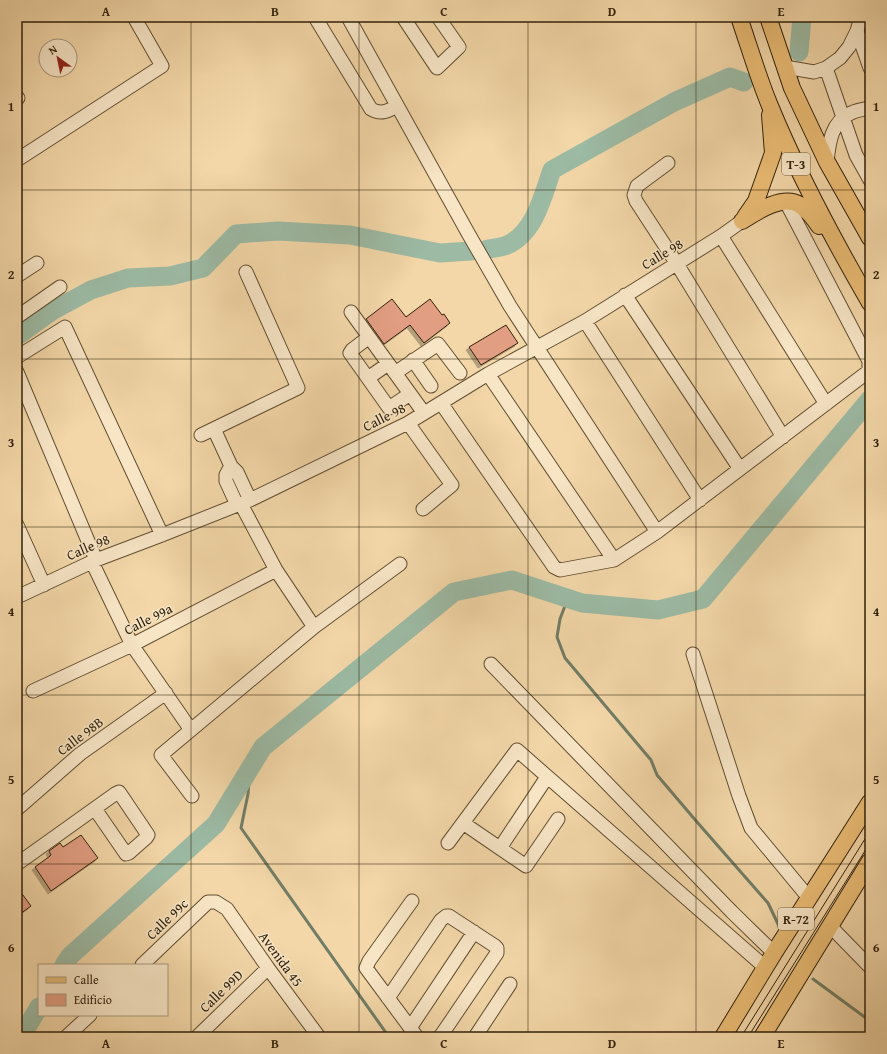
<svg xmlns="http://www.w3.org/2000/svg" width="887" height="1054" font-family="'Gentium Book Plus',serif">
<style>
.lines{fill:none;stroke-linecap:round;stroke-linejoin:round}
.stream{stroke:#717d66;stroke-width:3}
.river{stroke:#9cbaa4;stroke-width:19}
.building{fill:#e29e83;stroke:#312109;filter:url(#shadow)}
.minor-casing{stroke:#624e31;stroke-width:15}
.major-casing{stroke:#312109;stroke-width:18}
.minor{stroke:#f7e5c6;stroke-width:13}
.major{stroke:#eabc74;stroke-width:16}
.tram{stroke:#312109;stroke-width:1}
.grid{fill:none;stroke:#312109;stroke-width:1;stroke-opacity:0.55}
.labels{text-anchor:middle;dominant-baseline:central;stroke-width:3;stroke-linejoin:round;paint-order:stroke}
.shield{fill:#f7e5c6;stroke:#6c5c42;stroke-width:1}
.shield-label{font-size:13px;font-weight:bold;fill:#312109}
.street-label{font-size:14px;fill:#312109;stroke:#f7e5c6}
.neatline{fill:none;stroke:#312109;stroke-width:1.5}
.grid-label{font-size:13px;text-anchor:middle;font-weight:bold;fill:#312109}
</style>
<defs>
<filter id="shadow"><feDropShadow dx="-3" dy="3" stdDeviation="0" flood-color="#0004"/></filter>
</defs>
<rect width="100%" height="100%" fill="#f3d7a8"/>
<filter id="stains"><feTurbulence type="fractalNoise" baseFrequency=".005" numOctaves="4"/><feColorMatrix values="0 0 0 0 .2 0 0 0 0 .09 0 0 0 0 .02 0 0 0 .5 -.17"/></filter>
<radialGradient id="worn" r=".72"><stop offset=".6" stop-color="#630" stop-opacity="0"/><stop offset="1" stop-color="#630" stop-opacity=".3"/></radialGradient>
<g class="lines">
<path class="stream" d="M568,598l-8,21 -3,18 8,21 86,102 6,15 40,47 71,81 11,23
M250,769l-2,25 -7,34 148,209
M813,979l57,42"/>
<path class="river" d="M799,52l3,-35
M485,250c7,-2 15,-2 22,-5 28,-12 36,-50 45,-75l122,-68 56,-25 14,5
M17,336l35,-25 39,-21 37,-12 42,-2 33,-8 33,-34 42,-3 72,4 90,18 31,-2
M64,965l6,-9 146,-132 47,-77 191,-155 58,-12 70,23 76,7 45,-11 167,-200
M21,1037l18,-30"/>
</g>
<path class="building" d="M392,299l14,18 24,-18 12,16 2,-1 6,9 -26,20 -14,-18 -26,19 -18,-25z
M506,325l12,18 -37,22 -12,-18z
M81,835l17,23 -47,33 -16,-24 15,-11 1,-1 -2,-4 11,-8 3,4z
M17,887l14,19 -11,8 -3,-5z"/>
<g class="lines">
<defs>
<path id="minor" d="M315,17l56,92c10,6 17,2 26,-3
M348,17l120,216 42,73 147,226
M403,17l34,51 22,-21 -21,-30
M861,17l-4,14 13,37
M785,67l29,5 12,-4 14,-10 9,-11 8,-16
M826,68l30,87 14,25
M17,97l1,1
M17,160l145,-94 -28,-49
M827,162c2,-19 4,-40 24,-49 6,-3 13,-4 19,-5
M668,163l-31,23 -3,9 2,6 41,63 106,173
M721,236l105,168
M17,276l20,-13
M625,295l115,174
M351,312l73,101
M17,317l43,-30
M585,321l115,179
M369,337l-17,13 -2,3 39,55 21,-14
M17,357l48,-30 97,208
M413,360l18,26
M17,372l79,188
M395,373l43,-29 22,29
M488,374l126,186
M368,378l20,-14
M441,403l113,164 6,3 54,-10 43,-28 212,-161v-10l-83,-159
M408,423l44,62 -29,24
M214,429l17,37 6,6 13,28
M201,435l97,-47 -52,-116
M231,466l-5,9v6l11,24
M241,504l35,66 38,57
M17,525l27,60
M92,562l40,83 59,85
M17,597l79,-37 66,-25 88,-35 158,-77 80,-49 97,-53 136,-85 21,-15
M693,654l46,142 12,32 58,70
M491,664l241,248 42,41
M33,691l99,-46 144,-75
M192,796l-31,-41 153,-128 86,-63
M17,809l63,-55 86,-61
M463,823l63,43 32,-47
M448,843l69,-93 249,218
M500,848l47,-71
M17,864l98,-70 4,-2 29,43 -2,3 -17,15 -3,1 -31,-45
M412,901l-43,60 -3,7 51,69
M830,926l40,41
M142,965l66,-63h8l11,7 41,59 51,69
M388,998l53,-78 5,-4h3l46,30 2,2v5l-57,84
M410,1028l64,-96
M66,1037l24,-22
M197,1037l71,-69
M475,1037l35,-53"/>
<path id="major" d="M739,17c10,29 19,60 31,89 28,68 63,133 100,197
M768,17l24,71 35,74 43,76
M745,217l11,-16 17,-48 -3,-38
M742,221c14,-9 41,-27 58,-16 8,6 14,13 19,21
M723,1037l51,-84 96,-151
M762,1037l108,-176"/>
</defs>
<use href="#minor" class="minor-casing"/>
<use href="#major" class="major-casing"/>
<use href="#minor" class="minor"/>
<use href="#major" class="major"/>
<path class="tram" d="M741,1037l129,-206
M748,1037l122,-194"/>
</g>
<path class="grid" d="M191,17v1020M359,17v1020M528,17v1020M696,17v1020M17,190h853M17,359h853M17,527h853M17,695h853M17,864h853"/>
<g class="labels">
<g class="shield">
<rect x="782" y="153" width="28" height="22" rx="3"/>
<rect x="778" y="908" width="36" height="22" rx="3"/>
</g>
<g class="shield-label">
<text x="796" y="164">T-3</text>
<text x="796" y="919">R-72</text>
</g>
<g class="street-label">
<text transform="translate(662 254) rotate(-31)">Calle 98</text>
<text transform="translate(384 417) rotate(-27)">Calle 98</text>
<text transform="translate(88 547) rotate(-23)">Calle 98</text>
<text transform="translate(148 619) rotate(-27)">Calle 99a</text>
<text transform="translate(80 736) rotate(-37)">Calle 98B</text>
<text transform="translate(167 919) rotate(-44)">Calle 99c</text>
<text transform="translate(281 959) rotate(54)">Avenida 45</text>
<text transform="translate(221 991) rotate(-44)">Calle 99D</text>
</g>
</g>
<rect width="887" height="1054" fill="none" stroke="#f3d7a8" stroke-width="44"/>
<rect x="38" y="964" width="130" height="52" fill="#f7e5c6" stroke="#a8977a"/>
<rect x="46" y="977" width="20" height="6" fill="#eabc74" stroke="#a8977a"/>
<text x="74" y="984" font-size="12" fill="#312109">Calle</text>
<rect x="46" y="994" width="20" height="12" fill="#e29e83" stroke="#a8977a"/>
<text x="74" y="1004" font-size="12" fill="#312109">Edificio</text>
<g transform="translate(58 58) rotate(327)"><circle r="19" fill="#f7e5c6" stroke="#a8977a"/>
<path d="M0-3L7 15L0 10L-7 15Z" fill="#8f2418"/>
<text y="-6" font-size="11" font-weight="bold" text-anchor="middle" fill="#312109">N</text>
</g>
<rect x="22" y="22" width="843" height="1010" class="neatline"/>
<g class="grid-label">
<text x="106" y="16">A</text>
<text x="275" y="16">B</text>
<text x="444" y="16">C</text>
<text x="612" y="16">D</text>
<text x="781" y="16">E</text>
<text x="11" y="111">1</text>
<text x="876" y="111">1</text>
<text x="11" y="279">2</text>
<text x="876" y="279">2</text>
<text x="11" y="447">3</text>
<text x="876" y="447">3</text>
<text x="11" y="616">4</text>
<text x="876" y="616">4</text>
<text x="11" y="784">5</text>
<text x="876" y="784">5</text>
<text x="11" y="952">6</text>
<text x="876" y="952">6</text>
<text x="106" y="1048">A</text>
<text x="275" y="1048">B</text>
<text x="444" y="1048">C</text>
<text x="612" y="1048">D</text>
<text x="781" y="1048">E</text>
</g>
<rect width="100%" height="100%" filter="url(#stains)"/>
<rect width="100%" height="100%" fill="url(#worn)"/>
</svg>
